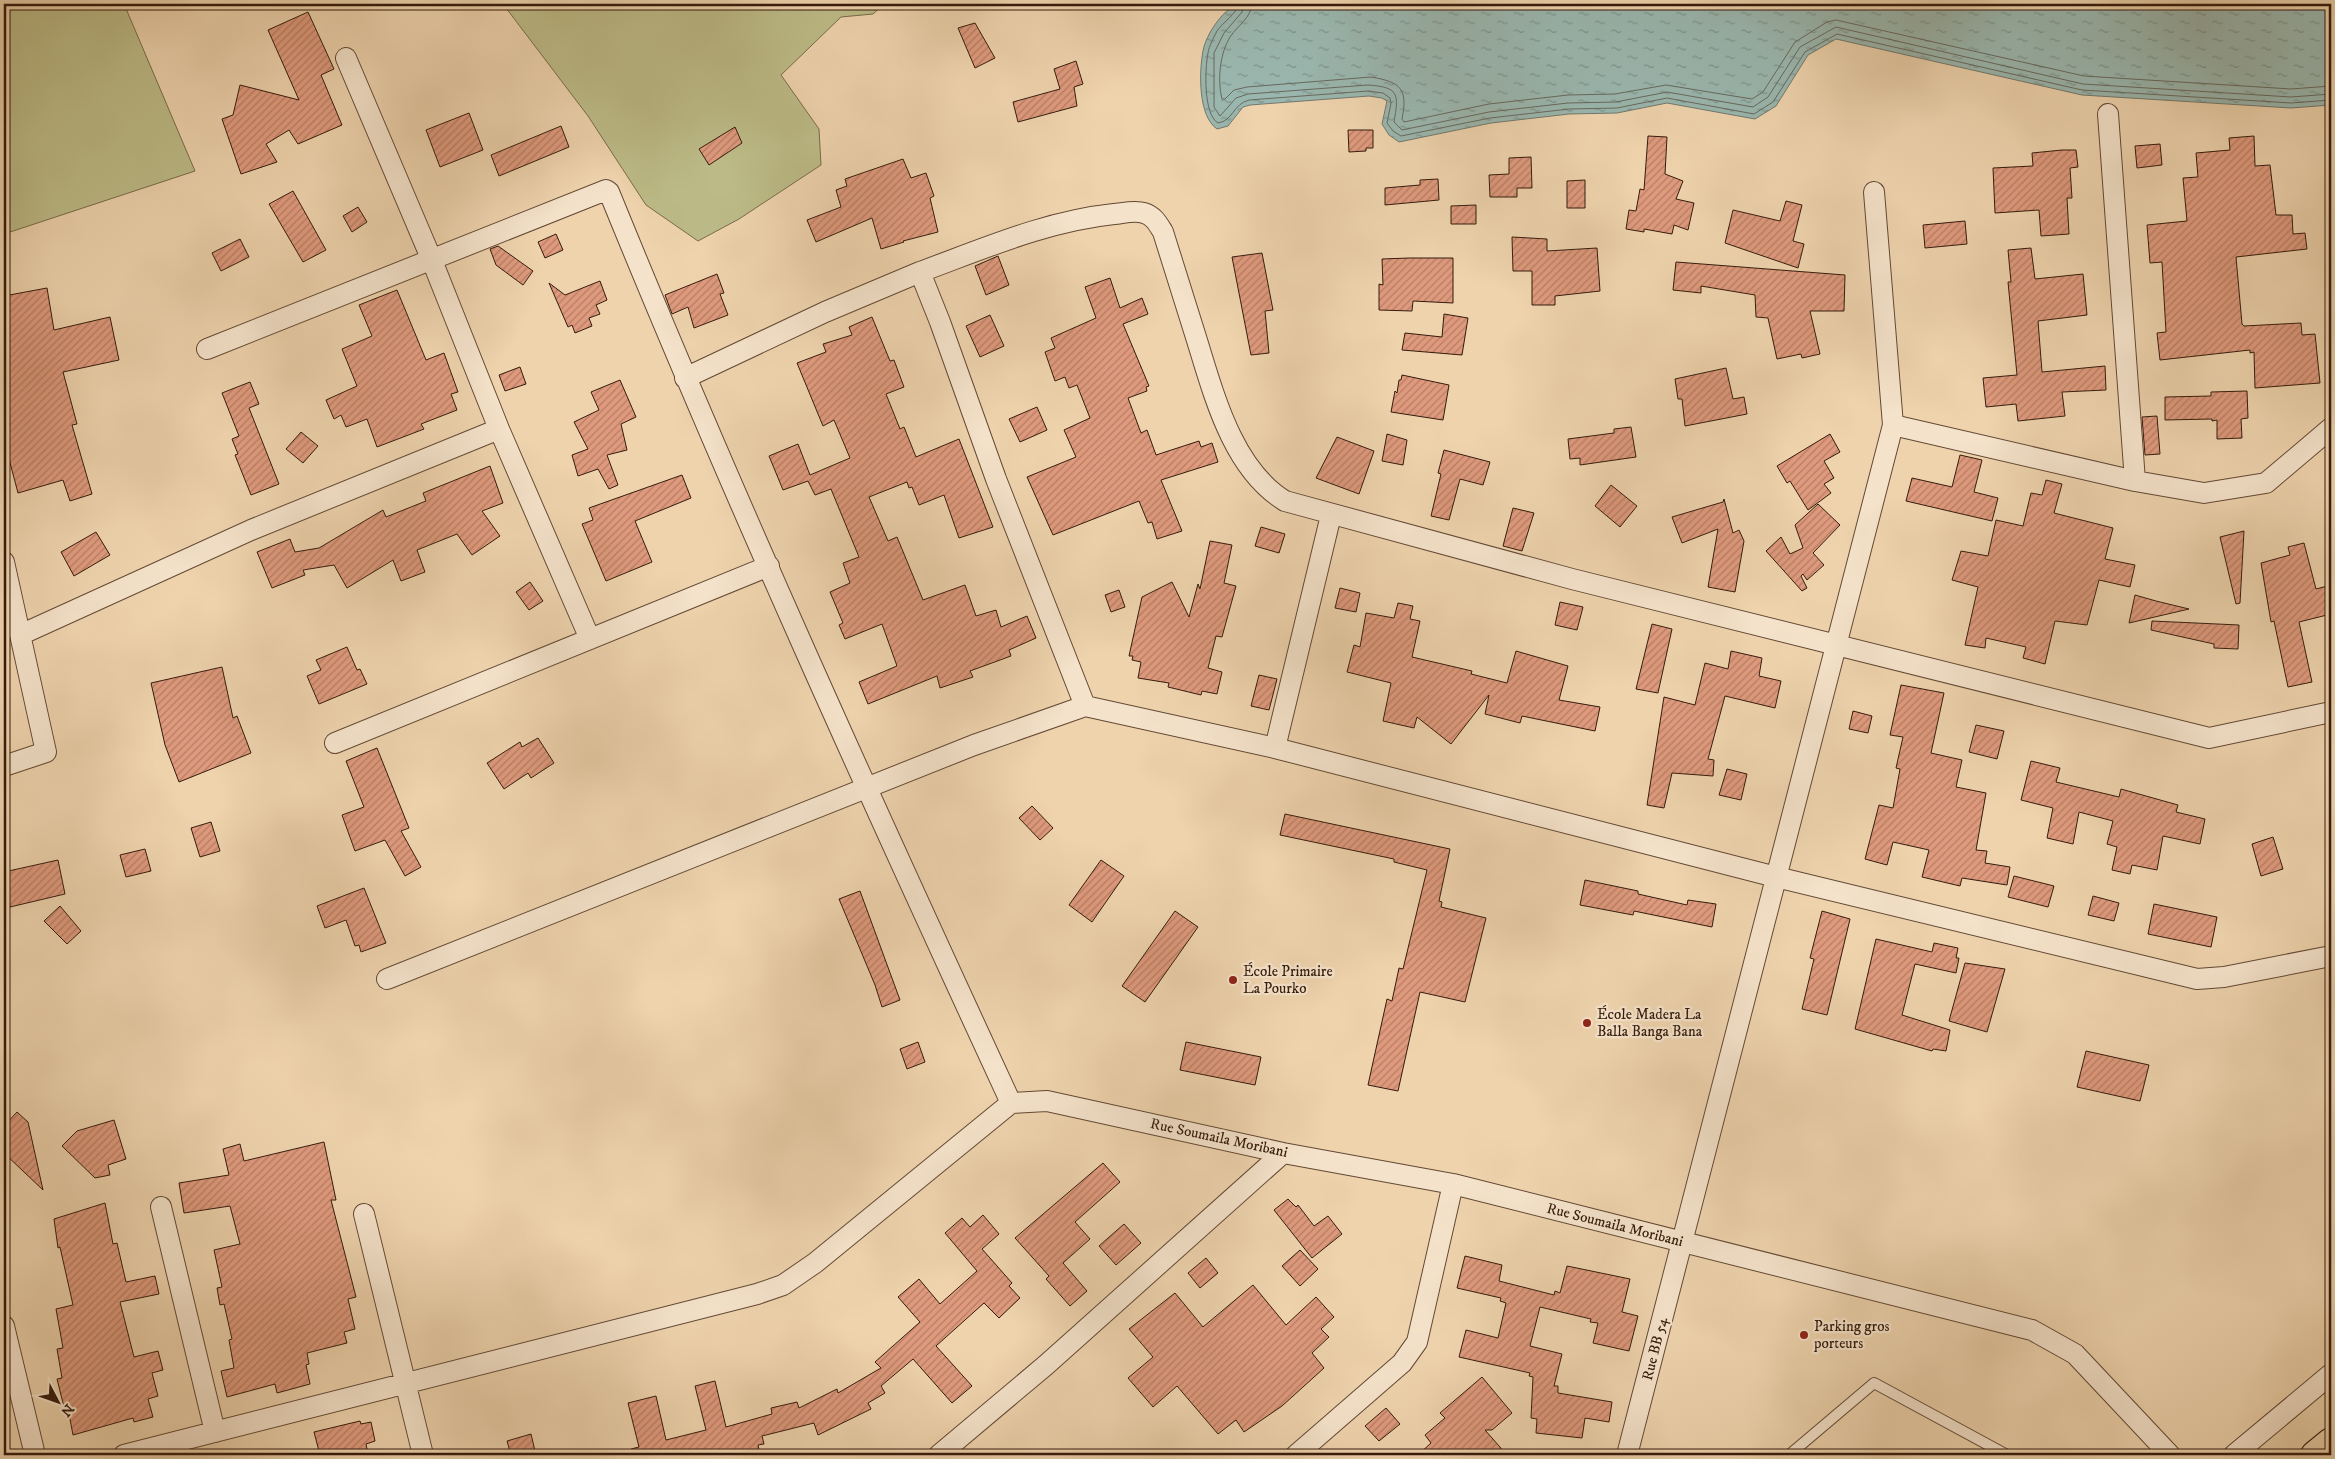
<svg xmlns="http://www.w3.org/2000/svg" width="2335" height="1459" font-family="'IM FELL DW Pica',serif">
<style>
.green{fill:#bcbb87;stroke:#786b4a}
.water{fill:url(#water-ripples);stroke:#72796e}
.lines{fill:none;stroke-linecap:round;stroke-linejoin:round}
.shore{stroke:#68695e;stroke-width:1}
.building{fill:url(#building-hatch);stroke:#351b0c}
.lane-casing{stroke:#634934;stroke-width:12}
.street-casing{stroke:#634934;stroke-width:22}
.highway-casing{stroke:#351b0c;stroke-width:30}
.lane{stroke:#f4e2ca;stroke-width:10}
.street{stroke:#f4e2ca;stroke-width:20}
.highway{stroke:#eed3ad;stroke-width:28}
.poi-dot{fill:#8f2418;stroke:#f4e2ca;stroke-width:2}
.labels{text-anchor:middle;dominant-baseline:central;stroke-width:4.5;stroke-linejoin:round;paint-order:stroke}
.poi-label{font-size:15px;fill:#351b0c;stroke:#f4e2ca;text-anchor:start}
.street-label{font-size:15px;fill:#351b0c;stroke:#f4e2ca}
</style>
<defs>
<pattern id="water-ripples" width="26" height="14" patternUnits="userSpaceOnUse" patternTransform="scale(1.25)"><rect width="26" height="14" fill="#9ab7af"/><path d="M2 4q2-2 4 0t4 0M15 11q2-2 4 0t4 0" fill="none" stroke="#7e948d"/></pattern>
<pattern id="building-hatch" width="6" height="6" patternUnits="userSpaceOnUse" patternTransform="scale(1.25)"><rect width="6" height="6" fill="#df9a7d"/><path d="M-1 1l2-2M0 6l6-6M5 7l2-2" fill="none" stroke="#b67d65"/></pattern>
</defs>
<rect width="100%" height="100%" fill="#eed3ad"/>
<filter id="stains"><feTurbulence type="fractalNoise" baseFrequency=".004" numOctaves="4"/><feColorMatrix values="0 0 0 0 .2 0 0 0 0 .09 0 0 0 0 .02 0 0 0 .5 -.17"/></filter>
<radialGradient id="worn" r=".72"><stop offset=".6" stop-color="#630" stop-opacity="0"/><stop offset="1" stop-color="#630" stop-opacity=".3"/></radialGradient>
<path class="green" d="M4,4h120l71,167 -191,63z
M503,4h381l-11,10 -32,3 -60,58 38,54 2,36 -82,54 -41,22 -52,-36 -58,-89z"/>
<path class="water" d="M1236,4h1095v101l-40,3 -209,-13 -246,-56 -28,16 -32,51 -21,13 -88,-16 -50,10 -48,1 -78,9 -92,19 -10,-7 -7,-11 5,-23 -5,-3 -13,-2 -119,9 -7,2 -15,19 -11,3c-19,-13 -18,-57 -14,-78 3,-17 19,-39 33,-47z"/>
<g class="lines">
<path class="shore" d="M1238,4c-1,10 -15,18 -21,27 -3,6 -8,15 -9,22 -3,15 -5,61 10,70 15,-2 15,-19 31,-23l119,-9 15,2 7,5 1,5 -4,20 6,8 8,5 89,-18 79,-9 48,-1 50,-10 87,16 19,-12 32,-50 32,-18 245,56 209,13 40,-3
M1244,4l-2,8 -18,21 -10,20v54l6,9 16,-18 12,-4 120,-9c31,2 31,9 26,37l8,8 87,-18 79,-9 48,-1 51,-10 86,15 15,-10 32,-50 36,-20 247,57 208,13 40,-3
M1252,4c-1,14 -14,21 -22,33 -10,16 -13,43 -8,62h3l9,-9 13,-3 124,-10c30,5 37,12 31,42l2,3 85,-18 79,-9 47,-1 51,-9 86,14 11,-7 32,-50 32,-20 9,-2 248,56 207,13 40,-3"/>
</g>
<path class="building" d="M308,12l26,57 -13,6 21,50 -44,19 -9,-14 -23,14 11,18 -36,12 -19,-55 11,-4 7,-30 59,15 -31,-70z
M975,23l20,35 -20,10 -17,-40z
M1076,61l7,23 -9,3 3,19 -59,16 -5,-20 47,-13 -6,-20z
M469,113l14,37 -43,17 -14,-37z
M561,126l8,21 -70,29 -8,-21z
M735,127l7,16 -33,22 -10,-16z
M1348,130h25v18h-7v3l-17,1z
M1648,136l19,1 -2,37 18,7 -7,18 18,4 -6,27 -14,-5 -2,9 -28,-5v3l-18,-3 3,-19 7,1 4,-22 4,1z
M2254,136l1,30 15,-1 6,50h16l1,19 12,-1 2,16 -71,8 6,67 2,2 57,-3 1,12 13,-1 5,49 -65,5 -1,-36 -4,1v-3l-90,10 -3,-27 9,-1 -4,-70 -12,1 -3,-38 40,-4 -4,-43 15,-1 -2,-24 34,-3 -1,-12z
M2160,144l2,21 -25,3 -2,-22z
M2062,150h14l2,17 -8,1 2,30h-5l2,36 -28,2 -2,-26 -44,3 -2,-45 40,-2 -1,-13z
M1531,157l1,31h-15v9h-27l-1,-22 20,-1v-16z
M903,159l8,19 15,-5 8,23 -4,2 8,34 -35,9 1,1 -23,7 -9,-31 -56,24 -9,-22 34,-13 -5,-17 11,-4 -2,-7z
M1438,179l1,21 -54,5v-17l35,-3v-5z
M1585,180v28h-18v-27z
M293,191l33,59 -23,12 -34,-58z
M1786,201l16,4 -9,36 11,3 -6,24 -73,-25 8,-33 47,11z
M1476,205v19h-25v-18z
M358,207l9,15 -15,10 -9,-16z
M1965,221l2,23 -42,4 -2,-23z
M556,234l7,16 -18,8 -7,-16z
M1512,237l35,2v12l50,-3 3,43 -45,5v9h-23v-34h-19z
M240,239l9,18 -28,14 -9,-18z
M498,246l35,25 -10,14 -27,-20 -6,-16z
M2031,248l4,31 48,-5 4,41 -49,6 4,51 63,-6 1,24 -44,2 3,24 -47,5 -2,-17 -30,3 -3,-29 34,-3 -9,-93h3l-3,-32z
M1262,253l11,57 -8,1 4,42 -18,2 -19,-98z
M998,256l11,29 -23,10 -11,-29z
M1409,258h44v45l-40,-2 -1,10 -33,-1v-26l4,1 -1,-26z
M1676,262l169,13 -1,36h-34l10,43 -18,4 -1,-4 -24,5 -9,-41 -12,-1 -1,-22 -54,-9v7l-28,-3z
M717,274l7,19 -4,1 8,21 -34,13 -6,-21 -16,7 -7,-19z
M1110,278l10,30 22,-10 6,16 -25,10 26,62 -3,1 1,4 -19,7 13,35 6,-3 9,25 43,-14 2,6 11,-4 6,19 -57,18 21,51 -25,8 -5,-17 -4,1 -9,-22 -86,34 -26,-58 49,-20 -12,-27 26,-12 -13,-33 -8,3 -4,-11 -10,4 -10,-29 10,-4 -4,-10 45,-20 -11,-31z
M600,281l7,19 -11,5 4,9 -11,4 3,8 -17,7 -3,-8 -4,2 -19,-44 16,12z
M47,288l7,42 56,-13 9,43 -56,12 14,52 -5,1 20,69 -22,7 -7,-21 -45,13 -14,-53v-144z
M397,290l29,70 18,-7 14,39 -7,2 6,16 -36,14 3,5 -47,18 -10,-28 -21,8 -5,-12 -7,4 -8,-19 31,-14 -15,-37 30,-13 -13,-31z
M1444,314l24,4 -6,37 -60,-5 3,-17 37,4z
M990,315l14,31 -24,11 -14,-31z
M872,317l18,44 4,-1 10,27 -18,7 14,35 4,-2 12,30 43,-18 34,88 -34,11 -15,-43 -25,10 -7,-18 -3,1 -2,-6 -38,15 19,44 9,-4 26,63 42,-15 11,31 20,-6 5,17 26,-11 9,22 -27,12 2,6 -41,15 3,6 -33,11 -3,-12 -69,28 -9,-22 38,-16 -15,-42 -37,15 -6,-14 4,-2 -13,-31 20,-9 -7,-20 16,-6 -28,-68 -16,6 -7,-14 -25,9 -14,-34 29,-12 12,31 40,-17 -16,-38 -11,6 -26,-63 29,-11 -3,-8 29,-9 -3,-8z
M520,367l6,17 -21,7 -6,-16z
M1726,368l7,31 11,-2 3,17 -62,12 -3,-27h-4l-3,-20z
M1402,375l47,10 -6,35 -52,-8 4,-21 2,2 2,-13h2z
M620,380l16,37 -15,7 6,26 -20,5 11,30 -9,4 -11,-20 -20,7 -6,-21 16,-6 -14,-27 25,-12 -8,-18z
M250,382l9,22 -10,4 30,76 -28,11 -16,-40 3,-1 -6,-15 7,-3 -17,-43z
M2247,391l1,27 -7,1 1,19 -25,1v-19l-5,1v-2l-47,1v-23l46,-1v-4z
M1037,407l10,23 -27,12 -11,-23z
M2157,416l3,38 -15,1 -3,-38z
M1631,427l5,30 -56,8v-7l-10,1 -2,-20 46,-6v-4z
M301,432l17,14 -15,17 -17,-14z
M1387,434l20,6 -4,25 -21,-4z
M1830,434l10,18 -16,9 10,17 -10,6 7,9 -23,17 -18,-29 -3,2 -10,-17z
M1337,437l37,14 -15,43 -43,-16z
M1444,450l46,12 -7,23 -23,-6 -11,41 -18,-4 10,-42 -3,-1z
M1960,455l22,5 -8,32 24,6 -6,23 -86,-20 6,-23 40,9z
M490,466l13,37 -21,8 18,25 -28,19 -15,-21 -40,16 8,22 -24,9 -8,-21 -46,28 -13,-23 -31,5 2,5 -33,13 -15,-36 33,-13 5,13 24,-4 64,-38 3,7 40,-16 -3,-8z
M682,475l9,23 -56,23 17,41 -46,19 -24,-57 11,-4 -4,-12z
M2046,480l16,4 -8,29 59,15 -8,31 30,6 -5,22 -31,-7 -12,45 -32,-4 -10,43 -22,-6 3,-11 -40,-9 -1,10 -20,-3 13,-58 -26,-7 9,-29 27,5 8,-36 27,6 8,-33 11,2z
M1611,485l26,21 -17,21 -25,-21z
M1724,499l9,34 6,-3 5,11 -9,51 -27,-5 10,-58 -36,14 -10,-26 51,-15z
M1818,504l22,21 -27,28 11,12 -17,15 -4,-6 -2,2 6,12 -5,3 -36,-40 15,-14 9,17 13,-6 -8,-23z
M1513,508l21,5 -12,38 -19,-5z
M1261,527l24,7 -6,19 -24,-7z
M2244,531l-4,72 -4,1 -16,-67z
M96,532l14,23 -36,21 -13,-24z
M1210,541l22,4 -8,38 12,3 -14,51 -6,-1 -8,32 14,4 -5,22 -15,-3 -1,4 -33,-8 1,-4 -31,-5 3,-16 -9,-2 1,-4h-4l13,-59 30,-15 17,35 9,-33 2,5z
M2304,543l12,46 15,-4v29l-32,8 13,60 -24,5 -14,-66 -3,1 -10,-59 29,-8 -2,-8z
M530,582l13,19 -14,9 -13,-18z
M1340,588l20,5 -4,19 -21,-4z
M1119,590l6,17 -14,5 -6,-17z
M2135,595l21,6 33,8 -60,14z
M1560,602l23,5 -6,23 -22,-5z
M1398,603l15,3 -3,13 10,2 -8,36 60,14 -1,3 36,9 9,-32 52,15 -9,34 41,7 -5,24 -73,-15 -2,7 -35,-9 4,-19 -38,49 -34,-27 -3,11 -31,-7 8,-38 -44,-11 7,-27 6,2 6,-34 28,5z
M2152,621l87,4 -1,24 -24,-1v-4l-63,-14z
M1652,624l20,5 -14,64 -22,-4z
M347,647l10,23 3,-1 7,15 -48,20 -12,-28 14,-6 -5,-10z
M1731,651l31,7 -3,18 22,5 -6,27 -50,-12 -17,63 6,1 -1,16 -41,-3 -8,35 -17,-3 17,-108 31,8 10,-42 23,6z
M222,667l11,51 4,-2 14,37 -72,29 -14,-37 -14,-62z
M1259,675l18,4 -8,31 -18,-4z
M1901,685l43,8 -13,60 31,7 -6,27 30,6 -10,57 11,1 -2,12 25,4 -3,18 -45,-7 -2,8 -38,-9 7,-27 -36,-8 -6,23 -22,-6 14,-54 14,3 7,-39 -4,-1 7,-31 -13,-2z
M1853,711l19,5 -4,17 -19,-4z
M1976,725l28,6 -7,28 -28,-7z
M538,738l16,25 -23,15 -3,-5 -24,16 -17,-26 33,-21 2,5z
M377,748l32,80 -8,3 20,36 -16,9 -20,-36 -30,11 -13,-36 22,-8 -18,-46z
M2031,761l29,7 -4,14 63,15 2,-8 57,16 -2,7 29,7 -5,25 -37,-8 -6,34 -25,-5 -2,9 -18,-4 5,-23 -10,-3 6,-23 -34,-9 -6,32 -26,-6 6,-30 -32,-8z
M1727,769l20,5 -6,26 -22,-5z
M1032,806l21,22 -13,12 -21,-22z
M1285,814l165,35 -11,52 3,1 -1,5 45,11 -21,84 -45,-10 -22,99 -30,-6 19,-86 5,2 7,-33 4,1 24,-99 -33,-8v-3l-114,-24z
M211,822l9,29 -20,6 -9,-29z
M2273,837l10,32 -22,7 -9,-32z
M145,849l6,22 -25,6 -6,-22z
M58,860l7,34 -55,13 -6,-35z
M1101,860l23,16 -32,46 -23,-17z
M2014,876l40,10 -6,21 -40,-10z
M1585,880l53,11v3l49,11 1,-5 28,4 -4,23 -78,-16 -1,4 -53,-10z
M364,888l22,55 -25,9 -2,-7 -4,1 -9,-26 -21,8 -8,-22z
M860,891l40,109 -18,7 -7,-22 -36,-86z
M2093,896l26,7 -5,18 -26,-6z
M2154,904l63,13 -6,30 -63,-13z
M60,906l21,25 -14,13 -23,-23z
M1175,911l23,16 -53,75 -23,-16z
M1822,911l28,8 -23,96 -25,-6 12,-50 -4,-1z
M1876,939l56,13 2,-9 24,5 -2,10h3l-3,15 -41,-9 -13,51 48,15 -4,21 -13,-2 -1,2 -77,-22z
M1965,963l40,6 -18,63 -38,-11z
M918,1042l7,20 -18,7 -7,-20z
M1186,1042l75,15 -6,28 -75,-15z
M2086,1051l63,14 -9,36 -63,-14z
M17,1112l11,10 15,68 -39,-37v-27z
M114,1120l12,39 -18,6 2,10 -15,3 -33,-32 15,-15z
M324,1142l12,58h-5l25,97 -8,2 7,30 -11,3 3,11 -40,10 2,11 -3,1 4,19 -33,9 -2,-9 -48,13 -6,-26 13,-3 -5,-28 3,-1 -8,-35 -4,1 -3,-17 5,-1 -8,-37 26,-6 -10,-38 -46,7 -5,-30 50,-8 -6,-26 17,-5 4,17z
M1103,1163l17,19 -45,40 15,17 -27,24 24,28 -17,15 -24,-27 3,-3 -34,-38z
M1288,1199l8,8 2,-2 16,21 14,-10 14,18 -30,24 -38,-48z
M105,1203l8,41 4,-1 9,39 29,-6 4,18 -39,8 14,55 24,-6 5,19 -11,3 6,23 -10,3 5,18 -19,5 -1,-4 -60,17 -4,-21 -3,1 -9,-36 5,-1 -5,-29 6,-1 -7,-39 17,-4 -13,-58 -2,1 -4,-29z
M983,1215l16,19 -17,15 30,34 -3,3 11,12 -21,20 -15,-15 -48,43 36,40 -20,17 -39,-44 -32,27 4,7 -17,10 3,6 -53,26 -4,-12 -52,13 2,8 -6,1 2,10h-128l-1,-6 8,-2 -11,-44 28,-7 10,44 40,-10 -11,-44 20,-5 11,46 46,-13 -1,-6 26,-6 2,6 38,-19 1,4 43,-25 -6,-6 45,-40 -22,-25 21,-18 21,25 37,-33 -32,-38 17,-15 8,9z
M1124,1224l17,19 -25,22 -17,-19z
M1300,1250l18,19 -18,17 -18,-20z
M1465,1256l37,9 -3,16 55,14 1,-4 5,2 7,-27 63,13 -8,33 16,4 -9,35 -36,-8 5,-20 -8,-1 1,-3 -51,-12 -10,39 32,8 -8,32h4v7l54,9 -3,20 -24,-4 -3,20 -46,-5 1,-14 -6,-1 2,-41 -4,-1 1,-3 -71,-16 7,-27 32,8 8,-35 -6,-2 1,-3 -44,-10z
M1206,1258l12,15 -18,15 -12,-15z
M1253,1285l33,40 30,-28 18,20 -13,12 8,8 -17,16 12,15 -42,38 -38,26 -8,-12 -18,14 -41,-48 -24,21 -25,-29 25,-21 -24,-28 46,-36 28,34z
M1482,1377l30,36 -20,17h-7l22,25h-89l13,-12 -6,-8 20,-17 -5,-5z
M1386,1408l14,16 -21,17 -14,-15z
M360,1421l1,3 10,-2 4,19 -9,3 2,11h-48l-6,-23z
M531,1434l5,21h-25l-4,-14z"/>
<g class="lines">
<defs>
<path id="lane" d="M1789,1455l85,-72 133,72"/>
<path id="street" d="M346,58l85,200 68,171 91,210
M2108,114l27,367
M920,272c63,-23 126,-51 194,-58 10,-1 21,-4 30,-1 10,3 14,11 19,19 11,34 21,68 32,102 18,57 36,134 90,167l287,78 637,159 122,-26
M207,349l399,-159 3,2c125,307 263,610 402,911
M685,378l140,-66 95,-40 20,50 56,157 89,227
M1893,425l242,56 69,12 62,-10 65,-55
M4,562l42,190 -42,14
M20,635l231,-105 248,-101
M335,743l434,-177
M1275,748l56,-233
M387,979l587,-234 111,-39 190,42 501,129 421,102 27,-2 107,-21
M1011,1103l36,-2 236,52 170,31 579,146 43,24 95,101
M161,1207l54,225
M364,1214l59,241
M4,1326l31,129
M124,1455l633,-161 26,-9 32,-22 196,-160
M939,1455l107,-90 237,-212
M1296,1455l106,-92 15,-21 36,-158
M1627,1455l266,-1030 -19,-233
M2234,1455l97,-81"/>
<path id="highway" d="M2315,1455l16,-13"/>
</defs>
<use href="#lane" class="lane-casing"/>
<use href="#street" class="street-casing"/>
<use href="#highway" class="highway-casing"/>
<use href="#lane" class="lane"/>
<use href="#street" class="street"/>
<use href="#highway" class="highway"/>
</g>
<g class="poi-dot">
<circle cx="1233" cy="980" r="5"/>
<circle cx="1587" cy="1023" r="5"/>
<circle cx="1804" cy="1335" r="5"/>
</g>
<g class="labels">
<g class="poi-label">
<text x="1243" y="971">École Primaire<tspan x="1243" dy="17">La Pourko</tspan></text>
<text x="1597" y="1014">École Madera La<tspan x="1597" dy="17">Balla Banga Bana</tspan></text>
<text x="1814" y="1326">Parking gros<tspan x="1814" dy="17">porteurs</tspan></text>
</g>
<g class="street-label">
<text transform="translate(1219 1138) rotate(12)">Rue Soumaila Moribani</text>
<text transform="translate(1615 1225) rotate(14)">Rue Soumaila Moribani</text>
<text transform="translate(1655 1349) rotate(-76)">Rue BB 54</text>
</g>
</g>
<rect width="2335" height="1459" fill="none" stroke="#eed3ad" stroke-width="20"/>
<rect x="5" y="5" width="2325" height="1449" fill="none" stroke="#351b0c" stroke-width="2.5"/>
<rect x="10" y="10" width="2315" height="1439" fill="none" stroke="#351b0c"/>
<g transform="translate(58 1402) rotate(131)" stroke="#f4e2ca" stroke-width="4" paint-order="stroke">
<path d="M0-4L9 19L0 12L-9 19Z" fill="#351b0c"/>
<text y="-8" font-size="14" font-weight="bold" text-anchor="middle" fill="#351b0c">N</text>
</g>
<rect width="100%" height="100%" filter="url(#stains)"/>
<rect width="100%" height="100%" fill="url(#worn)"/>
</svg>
